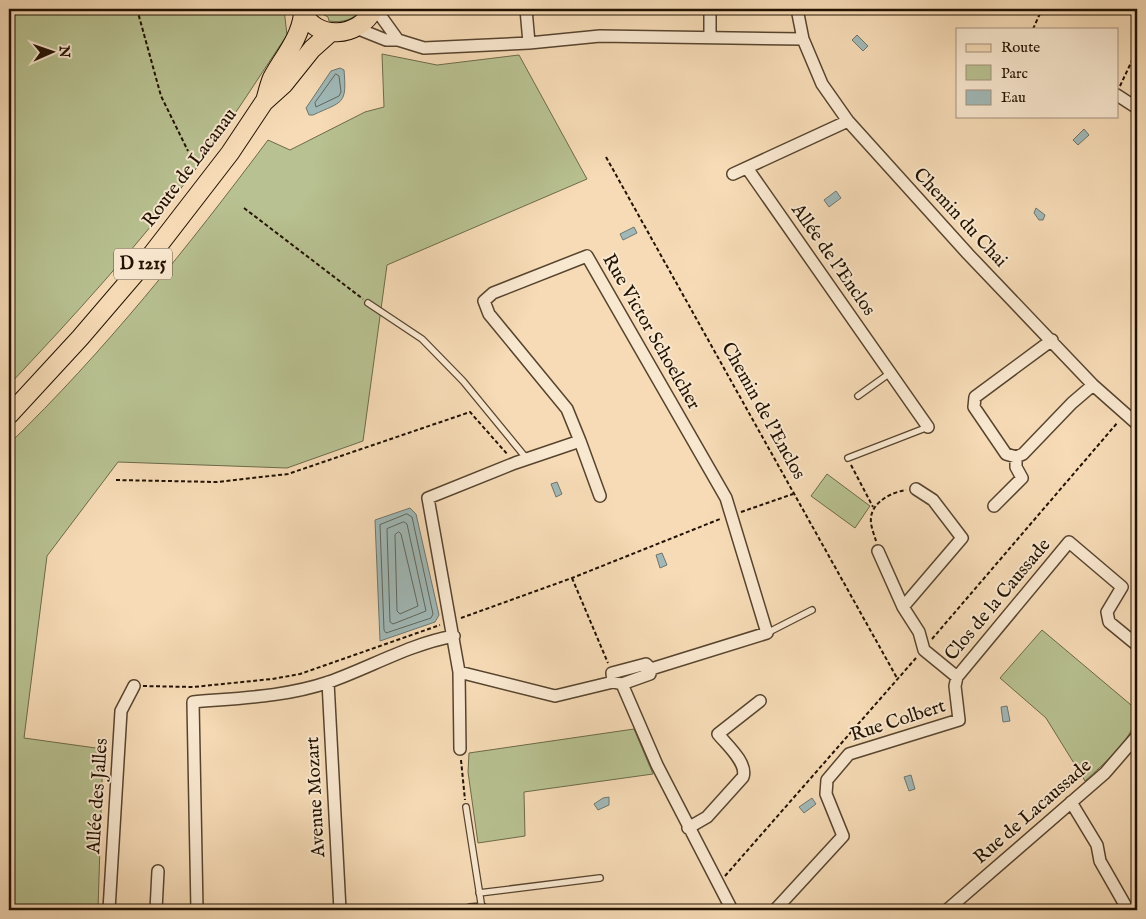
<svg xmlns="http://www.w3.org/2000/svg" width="1146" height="919" font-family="'IM FELL English',serif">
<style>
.green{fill:#b8c191;stroke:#6d6a49}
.water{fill:#a0b9b8;stroke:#6e766f}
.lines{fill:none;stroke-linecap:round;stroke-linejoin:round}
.shore{stroke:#61665c;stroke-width:1}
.service-casing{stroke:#57442e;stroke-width:8}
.minor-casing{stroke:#57442e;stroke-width:14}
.primary-casing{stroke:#221201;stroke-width:20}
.path{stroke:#221201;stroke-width:2;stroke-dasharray:4 2.5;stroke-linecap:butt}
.service{stroke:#f9e8d0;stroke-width:5.5}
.minor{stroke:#f9e8d0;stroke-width:11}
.primary{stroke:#f6dbb6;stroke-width:18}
.labels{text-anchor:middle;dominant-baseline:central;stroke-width:4;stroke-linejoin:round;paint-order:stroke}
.shield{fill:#f9e8d0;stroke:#62523f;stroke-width:1}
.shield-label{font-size:18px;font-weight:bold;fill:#221201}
.street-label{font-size:19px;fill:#221201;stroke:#f9e8d0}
</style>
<rect width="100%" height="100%" fill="#f6dbb6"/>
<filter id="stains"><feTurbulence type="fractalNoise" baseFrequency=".004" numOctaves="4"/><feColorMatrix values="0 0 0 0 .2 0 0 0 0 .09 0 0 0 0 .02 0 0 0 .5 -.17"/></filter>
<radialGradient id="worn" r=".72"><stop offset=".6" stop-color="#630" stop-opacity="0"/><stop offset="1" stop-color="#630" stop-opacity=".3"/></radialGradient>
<path class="green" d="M9,9h275l3,26c-30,45 -59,91 -92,135 -57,76 -121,146 -186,215z
M313,9h49c-9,11 -19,14 -33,12l-1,-4z
M382,54l55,11 82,-10 68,124 -200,86 -24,176 -76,27 -169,-6 -71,94 -23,182 79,11 -5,161h-89v-466c96,-93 179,-197 259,-304l22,10 75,-38 19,-5z
M827,474l43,32 -15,22 -44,-32z
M1042,630l95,80c0,27 -34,54 -52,71l-39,-63 -46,-40z
M634,729l19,45 -129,18 1,44 -47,7 -10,-71 1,-19z"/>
<path class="water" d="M857,35l11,11 -5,5 -11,-11z
M340,68l4,2c3,35 -1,31 -31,45h-4l-3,-7 25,-37z
M1084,129l5,6 -11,10 -5,-5z
M836,191l5,7 -12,9 -5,-7z
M1036,208l9,7 -2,5h-4l-5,-7z
M634,227l3,6 -14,7 -3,-6z
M557,482l5,12 -6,3 -5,-13z
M410,508l6,6 23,101 -4,7 -55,19 -5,-121z
M662,553l5,12 -7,3 -4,-13z
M1007,706l3,15 -7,1 -2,-15z
M911,775l4,14 -6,2 -5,-14z
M609,797v8l-11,5 -4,-6 9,-6z
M812,798l4,6 -12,9 -5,-6z"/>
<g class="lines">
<path class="shore" d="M336,74l3,2 2,16 -2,4 -23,11 -1,-4z
M407,514l5,3 21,97 -2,4 -45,15 -2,-3 -4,-105z
M404,522l3,2 19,87 -33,13 -3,-2 -3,-93z
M399,532l2,2 17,72 -18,8 -3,-3 -2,-76z"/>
<defs>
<path id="service" d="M368,303l54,36 41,42 64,78
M858,396l32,-23
M848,458l80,-31
M767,633l45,-23
M466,807l16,102
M479,893l121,-15"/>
<path id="minor" d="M526,9l3,34
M797,9l6,30 19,45 26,37 120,133 125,131 44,39
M373,10l7,5 18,25
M356,28l30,12h12l26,8 105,-5 71,-7 203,3
M710,37v-28
M1117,95l20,13
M747,168l181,259
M733,174l115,-53
M1052,340l-77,57 -1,10 32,47 10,3 7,-3 49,-51 21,-18
M580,441l20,55
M916,489l17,11 29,38 -59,69 16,25 5,18 33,27
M994,506l28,-28 -6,-11v-10
M878,551l25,56
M459,672l96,24 58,-14 9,2
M328,682l12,228
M613,682l-1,-9 34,-9 5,5
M622,684l35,81 75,145
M460,749l-1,-77 -31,-174 87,-35 65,-22 -13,-32 -78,-95 -5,-13 9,-8 94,-37 139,242 41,135 -116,36 -1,5 -28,10
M1071,802l26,43 3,16 28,49
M688,828l19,-11 36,-40c5,-14 -17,-33 -25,-43l42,-33
M109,910l12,-199 13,-25
M156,910l2,-39
M197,910l-4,-208c46,-4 92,-5 136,-20 42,-15 81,-38 125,-46
M470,910l12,-1
M775,910l68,-74 -17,-42 1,-14 22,-26 110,-34 -4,-34 2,-9 112,-135 53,45 -15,25 2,10 28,23
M947,910l158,-137 32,-37"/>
<path id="primary" d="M301,9c14,33 58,29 73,0
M265,101c2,-7 4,-16 7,-23 12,-22 28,-39 31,-64
M9,415l71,-77 72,-84 78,-101 34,-51 20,-18 28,-35 19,-17"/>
</defs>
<use href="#service" class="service-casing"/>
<use href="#minor" class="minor-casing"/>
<use href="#primary" class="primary-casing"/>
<path class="path" d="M137,9l24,87 27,55
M1033,29l9,-20
M1120,86l17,-36
M606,157l291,521
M244,208l119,91
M851,465l22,42
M116,480l101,2 71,-8 182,-62 38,43
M741,512l52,-18
M876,541c-2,-7 -6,-16 -5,-23 1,-16 21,-26 35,-28
M572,578l36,85
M461,618l111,-40 148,-59
M932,639l186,-217
M143,686l50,1 79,-8 28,-5 140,-49
M461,760l4,40
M725,876l191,-218"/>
<use href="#service" class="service"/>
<use href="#minor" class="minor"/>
<use href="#primary" class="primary"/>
</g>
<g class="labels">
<rect class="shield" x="114" y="248.5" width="58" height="31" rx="4"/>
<g class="shield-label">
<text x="143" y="264">D 1215</text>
</g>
<g class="street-label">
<text transform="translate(190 168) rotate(-53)">Route de Lacanau</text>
<text transform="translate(960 218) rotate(47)">Chemin du Chai</text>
<text transform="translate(833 260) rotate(55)">Allée de l'Enclos</text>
<text transform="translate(651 332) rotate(60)">Rue Victor Schoelcher</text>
<text transform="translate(763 411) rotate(61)">Chemin de l'Enclos</text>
<text transform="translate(998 600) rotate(-50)">Clos de la Caussade</text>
<text transform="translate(898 721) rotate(-18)">Rue Colbert</text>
<text transform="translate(98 796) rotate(-86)">Allée des Jalles</text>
<text transform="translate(316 797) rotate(-93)">Avenue Mozart</text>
<text transform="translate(1033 812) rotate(-41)">Rue de Lacaussade</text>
</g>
</g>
<rect width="1146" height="919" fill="none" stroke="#f6dbb6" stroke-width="30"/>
<rect x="10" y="10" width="1126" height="899" fill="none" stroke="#221201" stroke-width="2.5"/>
<rect x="15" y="15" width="1116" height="889" fill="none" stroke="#221201"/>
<rect x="956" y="28" width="162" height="90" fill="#f9e8d0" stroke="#a3927d"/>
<rect x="966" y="44" width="25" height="8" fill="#f6dbb6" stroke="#a3927d"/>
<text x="1001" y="52" font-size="15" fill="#221201">Route</text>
<rect x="966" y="65" width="25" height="15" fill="#b8c191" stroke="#a3927d"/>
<text x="1001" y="78" font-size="15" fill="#221201">Parc</text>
<rect x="966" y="90" width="25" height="15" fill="#a0b9b8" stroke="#a3927d"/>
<text x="1001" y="102" font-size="15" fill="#221201">Eau</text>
<g transform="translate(52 52) rotate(88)" stroke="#f9e8d0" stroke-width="4" paint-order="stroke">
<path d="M0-4L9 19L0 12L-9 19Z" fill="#221201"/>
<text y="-8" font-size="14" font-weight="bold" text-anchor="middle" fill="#221201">N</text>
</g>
<rect width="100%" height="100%" filter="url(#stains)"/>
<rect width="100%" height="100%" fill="url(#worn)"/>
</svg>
